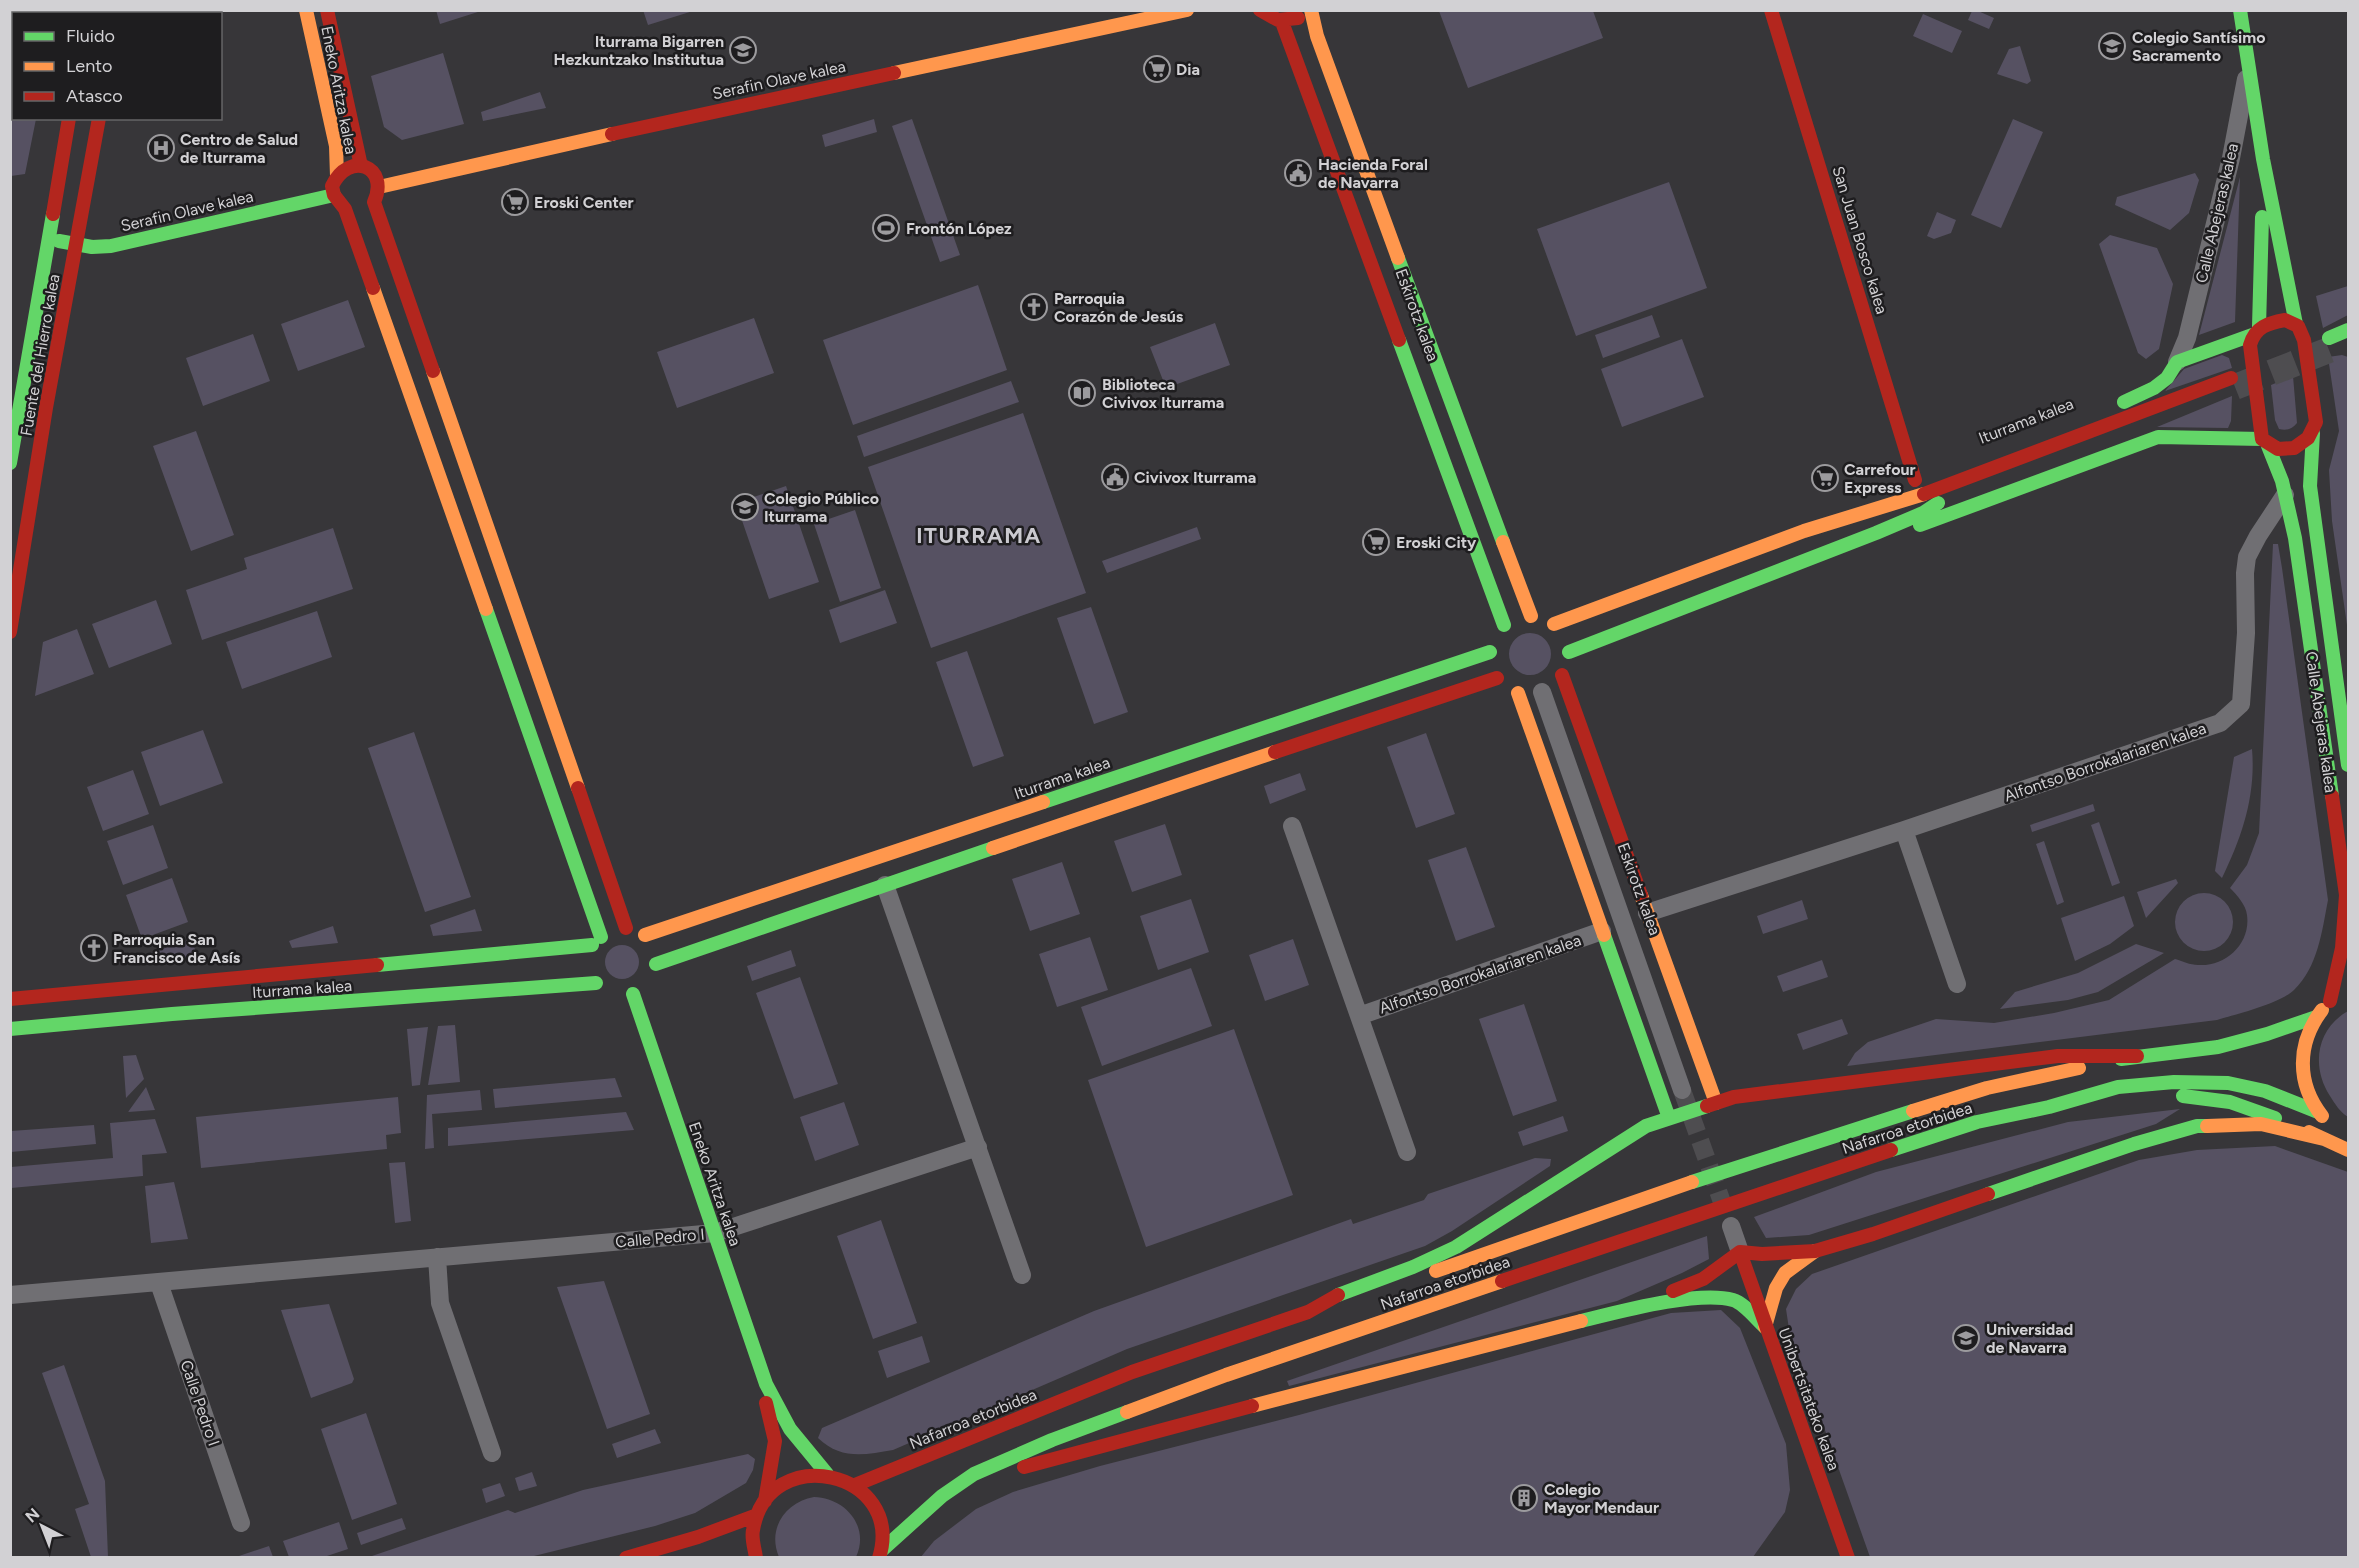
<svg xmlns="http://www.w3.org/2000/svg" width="2359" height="1568" font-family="Figtree,sans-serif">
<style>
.green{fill:#565162}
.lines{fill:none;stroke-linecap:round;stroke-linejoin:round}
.street-tunnel{stroke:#4e4d50;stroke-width:18;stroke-dasharray:18 9;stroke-linecap:butt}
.secondary-tunnel{stroke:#4e4d50;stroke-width:26;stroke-dasharray:26 13;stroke-linecap:butt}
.street{stroke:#706f73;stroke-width:18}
.fast{stroke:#63d668;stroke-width:14}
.slow{stroke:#ff974d;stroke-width:14}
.jam{stroke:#b3261e;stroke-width:14}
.labels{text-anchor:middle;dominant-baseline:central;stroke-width:5;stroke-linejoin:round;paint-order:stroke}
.poi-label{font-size:16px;font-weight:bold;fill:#d2d1d4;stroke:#1e1d1f;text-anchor:start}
.street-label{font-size:16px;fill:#d2d1d4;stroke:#1e1d1f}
.district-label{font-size:22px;font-weight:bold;letter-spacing:1.5px;fill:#cbcad0;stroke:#1e1d1f}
</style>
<rect width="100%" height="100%" fill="#373639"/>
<path class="green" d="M436,10h45v1l-41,13z
M643,10h50v1l-45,14z
M1439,11h154l10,27 -135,50z
M1972,11h6l16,7 -5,11 -21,-9z
M1923,14l39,17 -10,22 -39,-17z
M2020,46l11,35 -4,3 -30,-10 12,-25z
M443,53l21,71 -62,16 -18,-13 -13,-51z
M540,92l6,16 -63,13 -2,-9z
M11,112h2l1,6 22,1 -11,55 -14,2z
M874,119l3,13 -52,15 -3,-12z
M912,119l48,136 -20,7 -48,-136z
M2013,119l30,13 -42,96 -30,-13z
M2195,173l4,7 -10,33 -19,17 -55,-25 2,-8z
M2240,177l-5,145 -36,13z
M1669,182l38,106 -131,48 -39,-107z
M1937,212l19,8 -5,13 -17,6 -7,-3z
M2110,235l47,13 16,36 -14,65 -13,10 -8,-6 -39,-109z
M978,285l29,85 -154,55 -30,-85z
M2348,286v29l-25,13 -7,-32z
M348,300l17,47 -67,24 -17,-47z
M1652,315l8,22 -57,21 -8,-23z
M754,318l20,55 -97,35 -20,-56z
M1215,323l15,42 -64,23 -16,-41z
M253,334l17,47 -67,25 -17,-48z
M1682,339l22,58 -82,30 -21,-58z
M2222,355l7,3 3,10 -67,23 19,-22z
M2342,355l6,2v275l-16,-111 -3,-51 10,-39 -11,-74z
M2293,376l4,47c-5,6 -10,8 -18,6l-4,-9 -4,-35z
M1011,381l8,21 -155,55 -7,-21z
M2232,396l-1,25 -3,7 -71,-1z
M1023,413l63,180 -155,55 -63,-181z
M196,431l38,104 -43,16 -38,-105z
M786,486l33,96 -50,17 -33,-96z
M855,510l26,78 -41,14 -26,-78z
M1197,527l4,12 -94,34 -5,-12z
M333,528l20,61 -151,51 -16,-50 61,-21 -3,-11z
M2273,544h5l4,24 46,332c-6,31 -10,67 -34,90 -15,14 -57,24 -77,30l-370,46 8,-13 13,-11 68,-23 58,4 60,-10 55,-13 66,-41c7,2 15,6 23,6 27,2 53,-21 49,-50 -1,-10 -10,-20 -17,-27l17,-23 12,-32z
M885,590l12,33 -57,20 -11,-33z
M156,600l16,44 -63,24 -17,-44z
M1091,607l37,105 -34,12 -37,-106z
M317,611l15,46 -90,32 -16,-47z
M77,629l17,45 -59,22 8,-54z
M1509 654a21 21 0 1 1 42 0a21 21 0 1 1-42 0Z
M967,651l37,105 -31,11 -37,-105z
M203,730l20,53 -63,23 -19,-54z
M414,732l57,165 -46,15 -57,-164z
M1426,733l29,81 -39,14 -29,-81z
M2252,749c4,47 -10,88 -30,129l-7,-7 19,-114z
M133,770l16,44 -46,17 -16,-44z
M1300,773l6,17 -36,14 -6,-18z
M2093,804l2,7 -63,21 -2,-7z
M2099,822l21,61 -8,3 -21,-61z
M1165,824l17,51 -50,17 -18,-51z
M153,825l15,43 -45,17 -16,-44z
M2044,841l20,61 -7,3 -21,-61z
M1466,847l29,80 -39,14 -28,-81z
M1062,862l18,52 -50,17 -18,-52z
M172,878l16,44 -46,17 -16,-44z
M2176,879l2,4 -32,35 -9,-26z
M2175 922a29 29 0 1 1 58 0a29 29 0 1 1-58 0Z
M2124,896l10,30 -24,18 -35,17 -14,-43z
M1191,899l18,53 -51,18 -18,-54z
M1802,900l6,19 -45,15 -6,-18z
M475,909l7,22 -49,5 -3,-11z
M333,926l5,17 -46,5 -3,-7z
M1090,937l18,53 -51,17 -18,-53z
M191,939l7,18 -49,3 -4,-5z
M1293,939l16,46 -44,16 -16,-46z
M2136,944l28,9 -66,39 -30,8 -68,9 15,-17 63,-19z
M605 962a17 17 0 1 1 34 0a17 17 0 1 1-34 0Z
M791,950l5,16 -44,15 -5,-15z
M1822,960l6,17 -45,15 -6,-16z
M1191,968l21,58 -110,40 -21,-59z
M800,977l38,107 -44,15 -38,-106z
M1524,1004l33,97 -44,15 -34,-97z
M2348,1011v106c-8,-5 -13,-13 -18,-21 -19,-29 -14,-67 18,-85z
M1842,1019l6,15 -45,16 -6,-16z
M455,1025l5,57 -32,3 10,-59z
M428,1027l-8,58 -8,1 -5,-57z
M1234,1029l59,166 -147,52 -58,-167z
M136,1055l8,24 -18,19 -3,-42z
M615,1078l7,19 -127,11 -2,-19z
M146,1087l9,23 -27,2z
M480,1090l2,20 -50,4 2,34 -9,1 2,-54z
M398,1097l3,36 -15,2 1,14 -186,19 -5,-51z
M844,1102l15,43 -44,16 -15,-44z
M2180,1109l-24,15 -347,111 -43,3 -12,-21 122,-45 192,-50z
M626,1112l8,18 -186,16v-18z
M1563,1116l5,15 -45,15 -5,-14z
M155,1119l12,34 -25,2 1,21 -132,12v-21l102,-9 -3,-35z
M94,1125l2,19 -85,8v-21z
M2275,1146l73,26v385h-478l-81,-228 -3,-20 10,-20 16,-15 327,-114 58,-10z
M1535,1158l16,1 -1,7 -98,65 -27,15 -298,103 -234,101c-29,5 -52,10 -75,-12l4,-10 272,-117 257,-92 2,5 71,-24 4,-6z
M405,1162l6,59 -16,2 -6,-60z
M174,1182l14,57 -37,4 -6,-57z
M881,1220l36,103 -44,16 -36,-103z
M1707,1236l2,23 -27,14 -65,28 -328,85 -2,-5z
M604,1281l46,133 -43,15 -50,-142z
M329,1304l25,75 -2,4 -41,15 -30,-88z
M1721,1310l19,18 46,116 4,46 -5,22 -32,45 -833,1 14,-17 42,-32 37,-17 87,-26 199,-51 372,-102z
M922,1336l8,26 -43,16 -9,-27z
M64,1365l41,116 3,76h-17l-16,-48 14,-5 -47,-131z
M366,1413l31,91 -45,16 -31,-91z
M655,1429l6,14 -44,15 -5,-14z
M748,1454l7,5 -2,11 -7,13 -51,30 -40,13 -125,31h-161l139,-47 7,3 68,-23z
M532,1472l5,14 -18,5 -4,-13z
M500,1483l5,13 -19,7 -4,-14z
M814,1497c32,1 56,30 42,60h-77c-12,-28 6,-55 35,-60z
M402,1518l4,11 -45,16 -4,-12z
M339,1522l9,27 -24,8h-35l-6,-16z
M269,1546l4,11h-37z"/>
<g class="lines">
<path class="street-tunnel" d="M1682,1090l45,126"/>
<path class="secondary-tunnel" d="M2235,387l94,-37"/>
<path class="street" d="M2177,362l10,-24 44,-180 15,-79
M1542,692l140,398
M1292,826l115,326
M1904,830l53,154
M885,885l137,390
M1647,913l257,-83 316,-107 21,-19 5,-71 -1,-60 2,-16 11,-21 27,-41
M1359,1016l243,-85
M1731,1226l9,26
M437,1257l3,46 52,150
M159,1283l82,240
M10,1295l705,-62 263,-86"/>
<path class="fast" d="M2240,10l23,149 33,165
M59,241l33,6 19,-1 223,-51
M1398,258l105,284
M2259,327l3,-110
M2329,338l19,-8
M1399,340l105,285
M2124,402l30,-14 13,-10 10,-16 75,-27
M2313,433l-3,53 38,279
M2268,446l14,35 13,57 37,258
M10,463l43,-249
M1920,525l238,-88 104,2
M486,609l115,328
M1569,652l307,-119 47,-20 15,-10
M1043,802l447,-150
M1604,935l65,183
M656,964l337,-116
M377,965l215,-20
M633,994l133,390 24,45 37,45
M10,1029l162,-15 424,-31
M2121,1059l97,-12 49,-13 49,-17
M2183,1096l47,6 45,16
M1891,1150l86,-28 72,-15 69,-20 56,-5 54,1 37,8 53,21
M1692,1182l221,-71
M1988,1194l146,-50 63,-18h10
M1338,1295l75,-28 43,-20 190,-121 61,-20
M1581,1321c37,-9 117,-31 152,-21 11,3 23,19 32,27
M882,1550l60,-54 32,-22 78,-34 75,-28"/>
<path class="slow" d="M113,10v4
M306,10l30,136 1,30
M1311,10l6,26 81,222
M894,73l293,-63
M379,187l233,-53
M373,288l113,321
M433,371l145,417
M1503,542l28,74
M1554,624l250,-93 120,-37
M1518,693l86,242
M993,848l282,-96
M1641,895l75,208
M645,935l398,-133
M2322,1010c-25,33 -26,73 0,106
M1913,1111l74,-23 92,-20
M2207,1126l54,-2 63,15
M2309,1132l39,18
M1436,1271l256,-89
M1765,1327l11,-39 9,-15 30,-22
M1252,1406l329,-85
M1127,1412l99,-37 276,-94"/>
<path class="jam" d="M327,10l34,156
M1260,10l18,10 20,-2
M1771,10l144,470
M81,14l1,-4
M1282,22l117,318
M612,134l282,-61
M53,214l16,-96
M373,288l-28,-79 -11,-14 -2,-9c17,-36 58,-20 42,16l59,169
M2285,320l13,6 6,14 12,82 -8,16 -14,10 -16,1 -16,-10 -12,-94c5,-18 18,-22 35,-25z
M1924,494l307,-116
M10,632l36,-224 53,-290
M1562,675l79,220
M1275,752l222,-74
M578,788l48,140
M10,999l367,-34
M2330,1001l12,-53 4,-53 -14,-99
M1707,1106l27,-9 324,-41h79
M1740,1252l108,306
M1502,1281l389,-131
M1673,1291l30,-12 37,-27 22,2 53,-3 58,-17 115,-40
M1024,1467l228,-61
M855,1485l277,-113 176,-60 30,-17
M765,1501l10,-60 -9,-38
M626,1558l72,-21 59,-22
M756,1558c-1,-9 -5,-19 -3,-28 15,-90 153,-59 126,28"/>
</g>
<defs>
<symbol id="school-ring" viewBox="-11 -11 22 22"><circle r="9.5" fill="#1e1d1f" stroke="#9c9b9e" stroke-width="1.5"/><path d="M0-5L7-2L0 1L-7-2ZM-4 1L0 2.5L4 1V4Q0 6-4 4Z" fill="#9c9b9e"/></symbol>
<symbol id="supermarket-ring" viewBox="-11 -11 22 22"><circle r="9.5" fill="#1e1d1f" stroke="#9c9b9e" stroke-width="1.5"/><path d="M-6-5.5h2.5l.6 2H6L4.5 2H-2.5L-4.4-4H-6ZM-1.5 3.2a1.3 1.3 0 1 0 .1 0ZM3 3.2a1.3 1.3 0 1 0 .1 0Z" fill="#9c9b9e"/></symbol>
<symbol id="hospital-ring" viewBox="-11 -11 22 22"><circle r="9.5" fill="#1e1d1f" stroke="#9c9b9e" stroke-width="1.5"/><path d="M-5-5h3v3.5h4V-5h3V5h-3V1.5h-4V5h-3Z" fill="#9c9b9e"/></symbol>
<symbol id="civic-ring" viewBox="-11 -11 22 22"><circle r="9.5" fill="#1e1d1f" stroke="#9c9b9e" stroke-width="1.5"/><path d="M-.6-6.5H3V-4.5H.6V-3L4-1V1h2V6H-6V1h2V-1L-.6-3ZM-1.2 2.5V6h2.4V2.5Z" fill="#9c9b9e"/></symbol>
<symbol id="stadium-ring" viewBox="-11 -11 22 22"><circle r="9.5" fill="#1e1d1f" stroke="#9c9b9e" stroke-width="1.5"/><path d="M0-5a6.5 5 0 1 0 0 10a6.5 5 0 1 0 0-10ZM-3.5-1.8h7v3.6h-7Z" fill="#9c9b9e"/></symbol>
<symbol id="church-ring" viewBox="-11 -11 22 22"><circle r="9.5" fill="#1e1d1f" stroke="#9c9b9e" stroke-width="1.5"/><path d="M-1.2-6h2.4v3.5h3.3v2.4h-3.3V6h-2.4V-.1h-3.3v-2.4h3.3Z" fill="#9c9b9e"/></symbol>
<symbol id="library-ring" viewBox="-11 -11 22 22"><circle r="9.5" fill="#1e1d1f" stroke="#9c9b9e" stroke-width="1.5"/><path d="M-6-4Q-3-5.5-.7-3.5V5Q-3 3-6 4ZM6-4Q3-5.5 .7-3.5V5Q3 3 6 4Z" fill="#9c9b9e"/></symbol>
<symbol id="university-ring" viewBox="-11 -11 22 22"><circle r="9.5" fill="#1e1d1f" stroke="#9c9b9e" stroke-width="1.5"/><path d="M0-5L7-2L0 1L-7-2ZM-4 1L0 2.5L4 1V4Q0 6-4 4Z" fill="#9c9b9e"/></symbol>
<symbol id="building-ring" viewBox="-11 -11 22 22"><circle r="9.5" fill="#1e1d1f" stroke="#9c9b9e" stroke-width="1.5"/><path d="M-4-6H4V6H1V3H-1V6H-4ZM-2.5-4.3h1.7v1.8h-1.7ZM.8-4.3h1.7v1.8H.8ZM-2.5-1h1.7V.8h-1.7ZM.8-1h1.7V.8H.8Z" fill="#9c9b9e"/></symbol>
</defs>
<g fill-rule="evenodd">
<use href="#school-ring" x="2097" y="31" width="30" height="30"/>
<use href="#school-ring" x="728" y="35" width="30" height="30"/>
<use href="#supermarket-ring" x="1142" y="54" width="30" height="30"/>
<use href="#hospital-ring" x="146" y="133" width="30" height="30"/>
<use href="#civic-ring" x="1283" y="158" width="30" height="30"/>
<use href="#supermarket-ring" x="500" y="187" width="30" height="30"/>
<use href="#stadium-ring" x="871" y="213" width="30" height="30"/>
<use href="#church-ring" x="1019" y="292" width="30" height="30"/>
<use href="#library-ring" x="1067" y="378" width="30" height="30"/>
<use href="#civic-ring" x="1100" y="462" width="30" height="30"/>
<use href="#supermarket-ring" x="1810" y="463" width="30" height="30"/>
<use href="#school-ring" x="730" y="492" width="30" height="30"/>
<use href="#supermarket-ring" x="1361" y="527" width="30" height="30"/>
<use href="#church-ring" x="79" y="933" width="30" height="30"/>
<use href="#university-ring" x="1951" y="1323" width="30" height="30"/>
<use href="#building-ring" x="1509" y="1483" width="30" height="30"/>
</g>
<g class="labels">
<g class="poi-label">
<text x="2132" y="37">Colegio Santísimo<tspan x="2132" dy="18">Sacramento</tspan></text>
<text x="724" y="41" text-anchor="end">Iturrama Bigarren<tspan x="724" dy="18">Hezkuntzako Institutua</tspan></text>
<text x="1176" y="69">Dia</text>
<text x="180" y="139">Centro de Salud<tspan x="180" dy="18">de Iturrama</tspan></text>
<text x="1318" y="164">Hacienda Foral<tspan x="1318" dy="18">de Navarra</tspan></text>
<text x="534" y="202">Eroski Center</text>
<text x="906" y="228">Frontón López</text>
<text x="1054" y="298">Parroquia<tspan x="1054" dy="18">Corazón de Jesús</tspan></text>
<text x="1102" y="384">Biblioteca<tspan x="1102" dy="18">Civivox Iturrama</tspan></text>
<text x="1844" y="469">Carrefour<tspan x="1844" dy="18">Express</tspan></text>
<text x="1134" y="477">Civivox Iturrama</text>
<text x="764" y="498">Colegio Público<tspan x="764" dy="18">Iturrama</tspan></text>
<text x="1396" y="542">Eroski City</text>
<text x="113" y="939">Parroquia San<tspan x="113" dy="18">Francisco de Asís</tspan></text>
<text x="1986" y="1329">Universidad<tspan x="1986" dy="18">de Navarra</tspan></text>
<text x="1544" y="1489">Colegio<tspan x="1544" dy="18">Mayor Mendaur</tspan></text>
</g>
<g class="street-label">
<text transform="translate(779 80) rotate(-12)">Serafin Olave kalea</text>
<text transform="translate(339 90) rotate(79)">Eneko Aritza kalea</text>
<text transform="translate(187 211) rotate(-13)">Serafin Olave kalea</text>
<text transform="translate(2217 213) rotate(-77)">Calle Abejeras kalea</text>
<text transform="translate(1860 240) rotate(73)">San Juan Bosco kalea</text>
<text transform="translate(1417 315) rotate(70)">Eskirotz kalea</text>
<text transform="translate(40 355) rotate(-80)">Fuente del Hierro kalea</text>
<text transform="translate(2026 421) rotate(-21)">Iturrama kalea</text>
<text transform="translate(2321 722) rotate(82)">Calle Abejeras kalea</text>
<text transform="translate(2105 762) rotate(-19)">Alfontso Borrokalariaren kalea</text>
<text transform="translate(1062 778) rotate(-19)">Iturrama kalea</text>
<text transform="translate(1639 889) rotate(70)">Eskirotz kalea</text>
<text transform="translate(1480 974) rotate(-19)">Alfontso Borrokalariaren kalea</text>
<text transform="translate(302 989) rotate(-4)">Iturrama kalea</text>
<text transform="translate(1907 1128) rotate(-18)">Nafarroa etorbidea</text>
<text transform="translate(715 1184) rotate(71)">Eneko Aritza kalea</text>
<text transform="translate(660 1238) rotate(-5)">Calle Pedro I</text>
<text transform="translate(1445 1283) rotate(-19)">Nafarroa etorbidea</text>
<text transform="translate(1809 1399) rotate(70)">Unibertsitateko kalea</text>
<text transform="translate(200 1403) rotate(71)">Calle Pedro I</text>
<text transform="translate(973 1419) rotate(-22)">Nafarroa etorbidea</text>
</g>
<g class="district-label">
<text x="979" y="535">ITURRAMA</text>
</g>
</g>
<rect width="2359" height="1568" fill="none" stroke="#d2d1d4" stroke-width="24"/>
<rect x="12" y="12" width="210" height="108" fill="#1e1d1f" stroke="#666567" stroke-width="1.5"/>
<rect x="24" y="32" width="30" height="9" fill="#63d668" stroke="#666567" stroke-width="1.5"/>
<text x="66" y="42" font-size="18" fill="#d2d1d4">Fluido</text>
<rect x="24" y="62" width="30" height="9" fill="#ff974d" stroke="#666567" stroke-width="1.5"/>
<text x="66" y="72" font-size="18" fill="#d2d1d4">Lento</text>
<rect x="24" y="92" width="30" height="9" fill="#b3261e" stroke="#666567" stroke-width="1.5"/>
<text x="66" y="102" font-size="18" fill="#d2d1d4">Atasco</text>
<g transform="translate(42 1526) rotate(318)" stroke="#1e1d1f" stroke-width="4.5" paint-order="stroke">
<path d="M0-4.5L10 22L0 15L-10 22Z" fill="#d2d1d4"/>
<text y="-9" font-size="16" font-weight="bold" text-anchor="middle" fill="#d2d1d4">N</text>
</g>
</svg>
